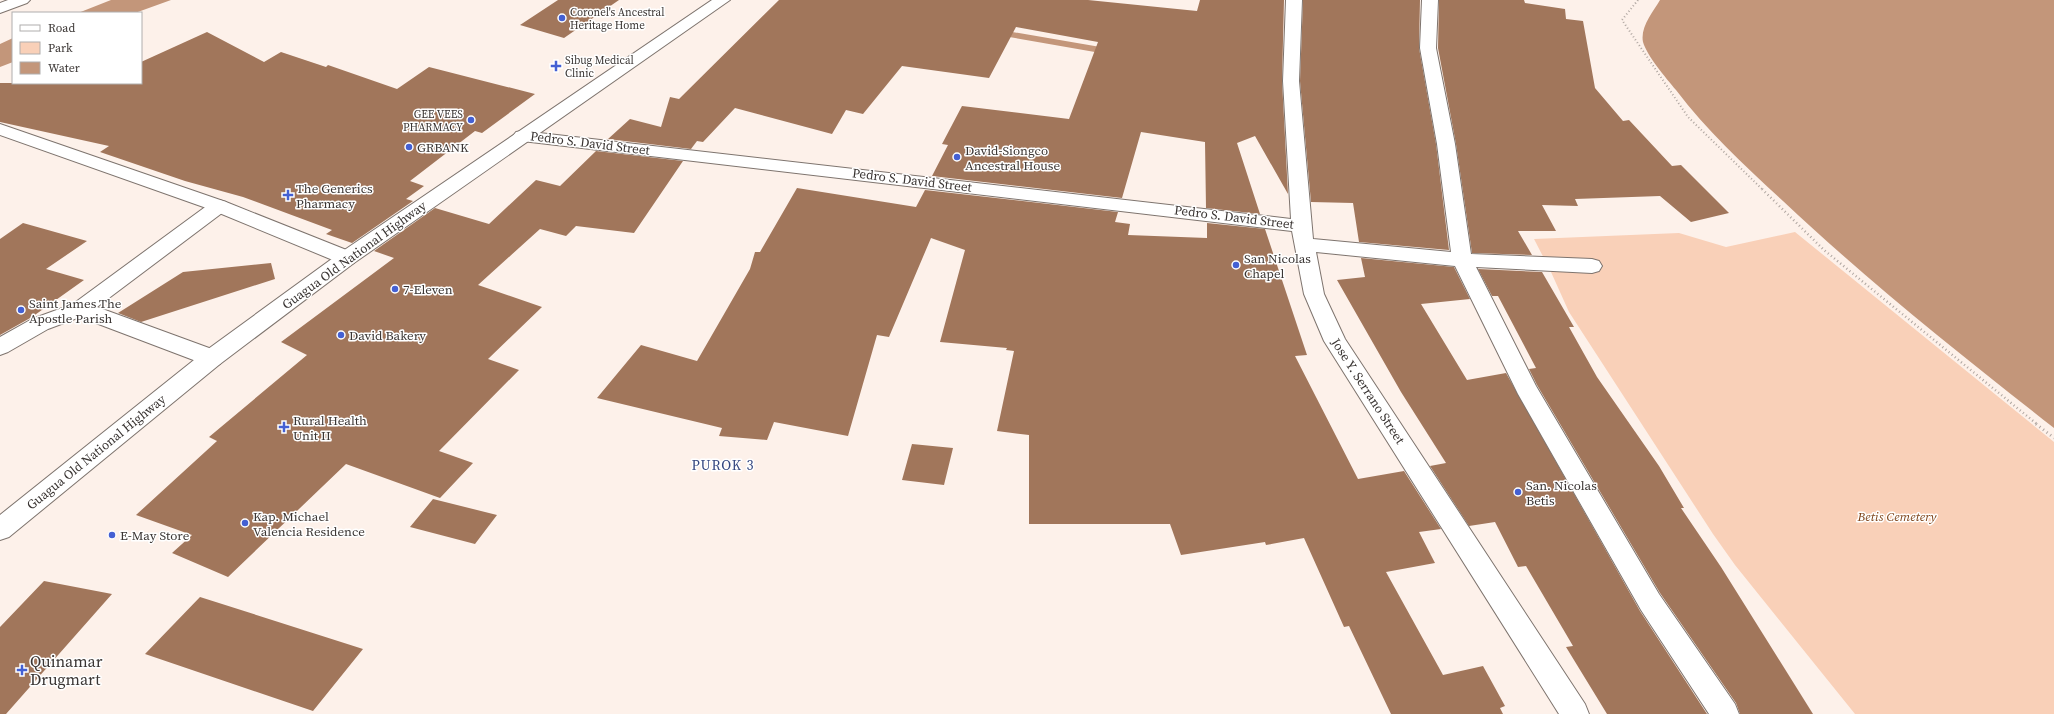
<svg xmlns="http://www.w3.org/2000/svg" width="2054" height="714" font-family="'Source Serif 4',serif">
<style>
.green{fill:#f9d0b8}
.water{fill:#c3967a}
.lines{fill:none;stroke-linecap:round;stroke-linejoin:round}
.stream{fill:#c3967a;fill-rule:evenodd}
.building{fill:#a1765b}
.lane-casing{stroke:#7e746e;stroke-width:2}
.street-casing{stroke:#7e746e;stroke-width:2}
.secondary-casing{stroke:#7e746e;stroke-width:2}
.path-far2{stroke:#afa6a1;stroke-width:2;stroke-dasharray:1 2.5;stroke-linecap:butt}
.path-far1{stroke:#afa6a1;stroke-width:2.5;stroke-dasharray:1 3;stroke-linecap:butt}
.path{stroke:#afa6a1;stroke-width:3;stroke-dasharray:1 3.5;stroke-linecap:butt}
.lane{fill:#fff;fill-rule:evenodd}
.street{fill:#fff;fill-rule:evenodd}
.secondary{fill:#fff;fill-rule:evenodd}
.poi-dot{fill:#4460d3;stroke:#fff;stroke-width:1.5}
.labels{text-anchor:middle;dominant-baseline:central;stroke-width:3;stroke-linejoin:round;paint-order:stroke}
.far-poi-label{font-size:11px;fill:#3a3533;stroke:#fff;text-anchor:start}
.street-label{font-size:13px;fill:#3a3533;stroke:#fff}
.poi-label{font-size:13px;fill:#3a3533;stroke:#fff;text-anchor:start}
.park-label{font-size:13px;font-style:italic;fill:#7e441a;stroke:#fff}
.neighbourhood-label{font-size:14px;letter-spacing:1px;fill:#33457f;stroke:#fff}
.near-poi-label{font-size:16px;fill:#3a3533;stroke:#fff;text-anchor:start}
</style>
<rect width="100%" height="100%" fill="#fdf1ea"/>
<path class="green" d="M1795,232l259,210v272h-199l-120,-149 -22,-31 -144,-222 -18,-40 -17,-33 145,-6 47,14z"/>
<path class="water" d="M111,0h60l-36,13h-57z
M1660,0h394v428c-93,-73 -185,-146 -271,-227 -38,-35 -76,-70 -107,-111 -10,-12 -29,-34 -33,-48 -3,-15 10,-30 17,-42z
M13,38v24l-13,5v-23z"/>
<g class="lines">
<path class="stream" d="M995,29l117,20 5,3 -5,3 -120,-21v-4z"/>
</g>
<path class="building" d="M558,0h61l-55,38 -44,-13z
M779,0h309l109,11 3,-11h84l-2,81 6,113 -33,-58 -18,7 23,71 -54,-6 -1,-66 -64,-10 -19,66 -190,-22 16,-31 -6,-1 20,-38 107,13 29,-77 -82,-15 -27,51 -87,-12 -39,48 -17,-4 -14,24 -97,-26 -32,34 -6,-1 -6,8 -83,-10 22,-20 31,8 9,-30 9,2z
M1303,0h117l-1,48 17,96 13,106 -90,-8 -6,-39 -42,-1 -11,-121z
M1439,0h85l1,3 40,6 1,10 17,2 12,67 28,33 6,-1 43,46 9,-1 48,48 -38,9 -31,-26 -85,3 3,7 -36,-1 14,26h-38l14,24 -60,-2 -16,-109 -18,-96z
M207,32l57,30 17,-10 45,15 2,-2 69,24 32,-22 106,27 -53,39 -7,-2 -65,50 14,5 -18,13 7,2 -61,42 -26,-9 6,-4 -89,-33 -58,-16 -85,-29 9,-6 -109,-24v-39h141v-21z
M596,151l87,10 -49,72 -58,-7 -10,10 -26,-7 -62,56 64,22 -54,52 31,11 -80,81 34,12 -33,35 -94,-34 -118,113 -56,-24 20,-18 -56,-20 81,-74 -8,-4 98,-82 -26,-13 113,-84 -20,-7 61,-43 54,16 47,-44 24,6z
M797,188l119,19 9,-17 193,22 -3,10 15,2 -2,11 79,3v-15l58,6 42,126 -12,1 63,123 46,-8 37,58 -22,3 16,31 -49,9 57,103 40,-9 22,40 -5,2 3,6h-112l-42,-88 -5,1 -40,-89 -38,7 -1,-3 -84,13 -11,-31h-141v-89l-32,-4 17,-80 -8,-1 1,-2 -67,-6 25,-92 -34,-12 -42,99 -12,-2 -29,101 -74,-14 -7,18 -48,-4 3,-8 -125,-30 44,-53 56,16 53,-92 5,-17h5z
M23,223l64,18 -41,28 38,11 -52,37 -32,18v-96z
M1361,258l93,9 16,32 -49,5 46,76 39,-7 134,238 67,103h-100l-41,-67 7,-1 -47,-80 -8,1 -23,-45 -26,4 -39,-60 16,-3 -45,-71 -64,-112 28,-3z
M271,263l4,16 -134,43 -23,-9 65,-41z
M1478,269l64,3 32,55h-5l28,50 62,89 25,42h-3l40,59 92,147h-73l-4,-11 -76,-110 -123,-208 -8,-16 7,-1 -38,-72h-6z
M912,444l41,4 -9,37 -42,-5z
M433,499l64,16 -22,29 -65,-17z
M44,581l68,13 -106,120h-6v-87z
M200,597l163,52 -50,62 -168,-57z"/>
<g class="lines">
<defs>
<path id="lane" d="M219,200l7,2 3,4 -3,4 -129,97 123,45 3,6 -3,6 -8,2 -8,-2 -124,-47 -32,12 -40,23 -8,3v-18l32,-18 41,-15 139,-102z"/>
<path id="street" d="M1286,0h16l-3,81 14,158 138,13 -14,-108 -17,-96 2,-48h16l-2,48 19,96 16,110 121,5 7,2 3,5 -3,5 -7,2 -116,-6 60,119 123,208 76,110 4,10h-30l-68,-104 -123,-216 -63,-128 -139,-14 8,42 21,45 240,365 4,10h-30l-235,-373 -20,-47 -12,-63 -770,-90 -6,-1 -3,-4 3,-4 6,-1 769,88 -8,-138z
M0,124l226,78 128,51 3,5 -3,5 -7,2 -7,-2 -128,-53 -212,-75z"/>
<path id="secondary" d="M8,0h22l-3,3 -27,10v-10z
M712,0h18l-376,263 -134,101 -211,173 -9,3v-25l204,-163 136,-99z"/>
</defs>
<use href="#lane" class="lane-casing"/>
<use href="#street" class="street-casing"/>
<use href="#secondary" class="secondary-casing"/>
<path class="path-far2" d="M1638,0l-16,20 66,97 75,73"/>
<path class="path-far1" d="M1762,189l62,61 214,175"/>
<path class="path" d="M2036,424l18,14"/>
<use href="#lane" class="lane"/>
<use href="#street" class="street"/>
<use href="#secondary" class="secondary"/>
</g>
<g class="poi-dot">
<circle cx="562" cy="18" r="4"/>
<path d="M554 60h4v4h4v4h-4v4h-4v-4h-4v-4h4z"/>
<circle cx="471" cy="120" r="4"/>
<circle cx="409" cy="147" r="4"/>
<circle cx="957" cy="157" r="4"/>
<path d="M286 189h4v4h4v4h-4v4h-4v-4h-4v-4h4z"/>
<circle cx="1236" cy="265" r="4"/>
<circle cx="395" cy="289" r="4"/>
<circle cx="21" cy="310" r="4"/>
<circle cx="341" cy="335" r="4"/>
<path d="M282 421h4v4h4v4h-4v4h-4v-4h-4v-4h4z"/>
<circle cx="1518" cy="492" r="4"/>
<circle cx="245" cy="523" r="4"/>
<circle cx="112" cy="535" r="4"/>
<path d="M20 664h4v4h4v4h-4v4h-4v-4h-4v-4h4z"/>
</g>
<g class="labels">
<g class="far-poi-label">
<text x="570" y="12">Coronel's Ancestral<tspan x="570" dy="13">Heritage Home</tspan></text>
<text x="565" y="60">Sibug Medical<tspan x="565" dy="13">Clinic</tspan></text>
<text x="463" y="114" text-anchor="end">GEE VEES<tspan x="463" dy="13">PHARMACY</tspan></text>
</g>
<g class="street-label">
<text transform="translate(590 143) rotate(7)">Pedro S. David Street</text>
<text transform="translate(912 180) rotate(7)">Pedro S. David Street</text>
<text transform="translate(1234 217) rotate(7)">Pedro S. David Street</text>
<text transform="translate(354 255) rotate(-36)">Guagua Old National Highway</text>
<text transform="translate(1368 391) rotate(57)">Jose Y. Serrano Street</text>
<text transform="translate(96 452) rotate(-39)">Guagua Old National Highway</text>
</g>
<g class="poi-label">
<text x="417" y="147">GRBANK</text>
<text x="965" y="150">David-Siongco<tspan x="965" dy="15">Ancestral House</tspan></text>
<text x="296" y="188">The Generics<tspan x="296" dy="15">Pharmacy</tspan></text>
<text x="1244" y="258">San Nicolas<tspan x="1244" dy="15">Chapel</tspan></text>
<text x="403" y="289">7-Eleven</text>
<text x="29" y="303">Saint James The<tspan x="29" dy="15">Apostle Parish</tspan></text>
<text x="349" y="335">David Bakery</text>
<text x="293" y="420">Rural Health<tspan x="293" dy="15">Unit II</tspan></text>
<text x="1526" y="485">San. Nicolas<tspan x="1526" dy="15">Betis</tspan></text>
<text x="253" y="516">Kap. Michael<tspan x="253" dy="15">Valencia Residence</tspan></text>
<text x="120" y="535">E-May Store</text>
</g>
<g class="park-label">
<text x="1897" y="516">Betis Cemetery</text>
</g>
<g class="neighbourhood-label">
<text x="723" y="465">PUROK 3</text>
</g>
<g class="near-poi-label">
<text x="30" y="661">Quinamar<tspan x="30" dy="18">Drugmart</tspan></text>
</g>
</g>
<rect x="12" y="12" width="130" height="72" fill="#ffffff" stroke="#b0aead"/>
<rect x="20" y="25" width="20" height="6" fill="#ffffff" stroke="#b0aead"/>
<text x="48" y="32" font-size="12" fill="#3a3533">Road</text>
<rect x="20" y="42" width="20" height="12" fill="#f9d0b8" stroke="#b0aead"/>
<text x="48" y="52" font-size="12" fill="#3a3533">Park</text>
<rect x="20" y="62" width="20" height="12" fill="#c3967a" stroke="#b0aead"/>
<text x="48" y="72" font-size="12" fill="#3a3533">Water</text>
</svg>
